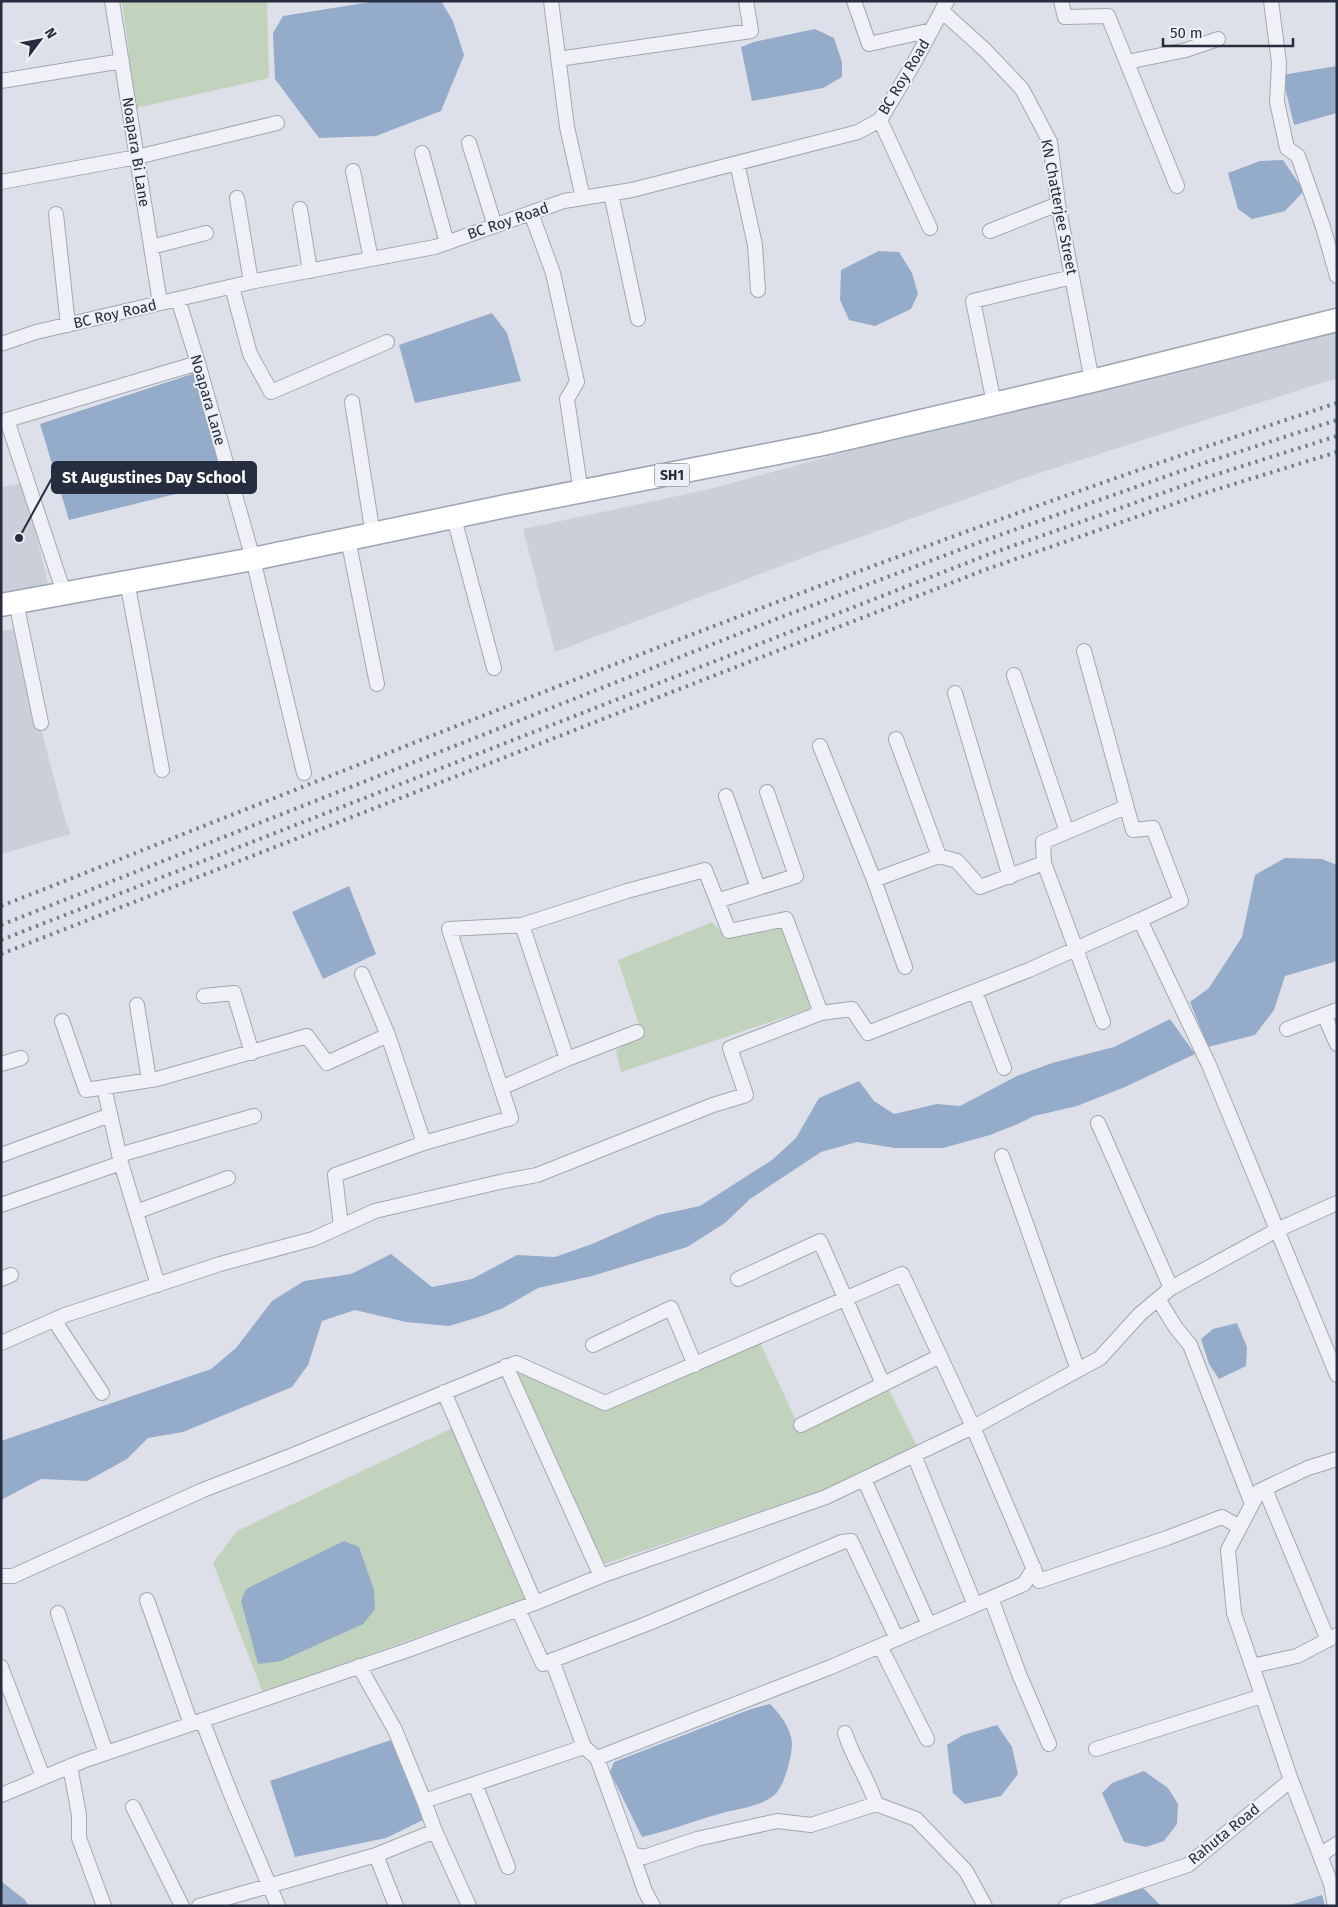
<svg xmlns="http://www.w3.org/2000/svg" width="1338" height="1907" font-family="'Fira Sans',sans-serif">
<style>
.built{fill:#cbcfda}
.green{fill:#c1d2bd}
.water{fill:#95abca}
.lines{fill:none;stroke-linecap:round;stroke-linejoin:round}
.minor-casing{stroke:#a2a7b2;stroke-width:16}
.primary-casing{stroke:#9ba4b4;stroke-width:25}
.minor{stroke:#f0f1f6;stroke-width:14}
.primary{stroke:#fff;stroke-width:22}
.rail{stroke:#757e92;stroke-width:4;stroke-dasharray:2.5 5;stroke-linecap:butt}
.labels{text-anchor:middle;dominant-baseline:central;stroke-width:4;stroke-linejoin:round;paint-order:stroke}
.shield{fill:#eceff5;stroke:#616776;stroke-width:1}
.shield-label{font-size:14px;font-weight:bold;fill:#252d3f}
.street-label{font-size:15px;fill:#252d3f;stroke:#eceff5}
.leader{fill:none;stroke:#252d3f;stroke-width:2}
.callout-dot{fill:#252d3f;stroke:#eceff5;stroke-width:2}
.callout{fill:#252d3f;stroke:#252d3f;stroke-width:2}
.callout-label{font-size:16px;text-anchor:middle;font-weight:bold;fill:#fff}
</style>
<rect width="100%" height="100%" fill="#dde0e8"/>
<path class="built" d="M1337,326v52l-310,99 -225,81 -247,94 -32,-123 187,-40 275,-75z
M24,483l25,105 -48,10v-111z
M14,629l51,190 6,15 -70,20v-223z"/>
<path class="green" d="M122,1h145l2,77 -133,30z
M712,922l15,16 56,-10 32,79 -194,65 -5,-22 26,-16 -24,-74z
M760,1343l40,86 87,-43 30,60 -74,38 -239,80 -85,-187 -1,-9 87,40z
M452,1428l75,170 -264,95 -50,-130 24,-32z"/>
<path class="water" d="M377,1h64l12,20 11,34 -23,56 -65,25 -57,2 -44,-59 -2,-46 10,-17z
M815,29l19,9 8,24v15l-19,11 -71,13 -11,-54 13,-5z
M1337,66v47l-43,12 -12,-50z
M1283,160l21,31 -19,20 -33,8 -14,-10 -10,-36 32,-12z
M879,251l20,1 13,21 6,21 -7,15 -36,17 -26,-6 -9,-20 1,-30z
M492,313l15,20 14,48 -106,22 -16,-58z
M195,373l34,108 -160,39 -29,-96z
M1285,858l37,1 15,6v96l-52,15 -11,34 -19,25 -47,12 -18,-45 19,-14 33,-51 13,-62z
M349,886l27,68 -53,25 -31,-67z
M1170,1019l25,35 -70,33 -48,19 -43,10 -16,8 -28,11 -47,13h-48l-38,-6 -36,10 -71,47 -25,24 -38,24 -95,29 -54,12 -35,20 -21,8 -33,10 -43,-4 -51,-12 -33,11 -14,44 -16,22 -109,45 -35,6 -21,21 -40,22 -46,-2 -40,21v-59l210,-72 25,-21 36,-47 32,-20 47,-7 40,-20 41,33 40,-8 45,-24 38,2 37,-13 66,-29 42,-9 72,-46 24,-22 23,-40 40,-17 15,20 20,13 43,-10 23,2 57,-30 35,-13 62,-16z
M1237,1323l10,24 -1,19 -27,13 -10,-15 -8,-25 12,-10z
M344,1541l15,6 15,43 1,19 -12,15 -82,37 -23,3 -17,-63 5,-12z
M770,1704c10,10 21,24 22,39 0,13 -8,46 -19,53 -16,12 -35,12 -54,18 -26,7 -50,17 -77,23l-32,-65 4,-10 137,-53z
M997,1725l15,22 6,27 -17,22 -36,8 -12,-11 -6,-48 16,-10z
M397,1738l30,80 -41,20 -91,19 -25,-76z
M1144,1771l24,17 10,16 -1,20 -13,17 -18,6 -22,-5 -22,-49 10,-10z
M1,1881l24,19 4,6h-28z
M1143,1888l17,17 6,1h-76z
M1322,1895l3,11h-38z"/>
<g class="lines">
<defs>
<path id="minor" d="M112,1l48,302
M551,1l16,126 16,71
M854,1l15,43 63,-14
M1061,1l4,16 43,-1 69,170
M1271,1l8,62 -2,39 10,46 11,8 25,71 14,49
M942,11l44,40 36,38 28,53 8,62 34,177
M558,59l193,-28 -5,-30
M1127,62l59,-12 32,-11
M1,81l121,-20
M880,120l50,108
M469,143l26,83
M422,153l25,90
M737,163l18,82 3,45
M353,171l18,88
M1,182l136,-25 140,-34
M611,194l27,125
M237,198l14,84
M300,209l10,62
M531,213l22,60 24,109 -10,17 14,94
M56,214l12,111
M990,231l68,-27
M151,247l55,-14
M232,287l18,67 21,38 116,-50
M178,299l20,64 55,196 51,214
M1,344l35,-12 219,-51 180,-34 129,-46 68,-11 226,-58 22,-12 34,-57 33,-62
M352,402l21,133
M994,403l-21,-102 99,-24
M454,518l40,150
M348,539l29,145
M127,581l35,189
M64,593l-57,-173 191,-57
M16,602l25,121
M1084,651l49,179 20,-2 28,73 -41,19
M1014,675l53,157
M955,693l55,184
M896,739l43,117
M820,746l54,134 31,87
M726,796l32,92
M874,880l65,-24 18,5 23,26 64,-24
M717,901l79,-25 -29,-84
M522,925l105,-34 78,-21 24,61 57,-12 35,94
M362,974l26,61 36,108
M975,991l29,77
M204,996l30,-3 18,60
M137,1005l12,75
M1324,1015l13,29
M62,1021l24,69 71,-11 150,-43 20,27 61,-28
M1103,1022l-59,-159 -1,-21 83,-35
M1287,1029l50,-19
M1,1064l20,-6
M104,1087l17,76 37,122
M501,1088l66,-29 70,-27
M1098,1123l73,165
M1,1155l109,-40
M119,1155l135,-39
M1002,1156l76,214
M1,1205l120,-42
M136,1212l92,-34
M341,1226l-6,-51 89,-32 87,-25 -62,-189 73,-4 45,134
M1,1279l10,-4
M738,1279l82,-38 63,143
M1158,1299l18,29 14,17 62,159
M54,1320l48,73
M1,1343l64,-28 155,-51 93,-25 62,-28 129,-30 33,-6 176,-70 33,-10 -16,-47 91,-35 31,-4 16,24 161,-63 111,-50 69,145 128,310
M593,1345l78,-37 24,57
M506,1366l95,210
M444,1392l91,211
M801,1425l139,-69
M914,1455l61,150
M864,1479l65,146
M1265,1489l63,151
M1,1576h12l190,-86 90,-35 223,-92 89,40 297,-129 71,153 66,154 128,-43 55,-21 18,10
M991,1598l28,76 30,70
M147,1600l44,124
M518,1609l25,55 106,-41 193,-81 9,-1 46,98
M58,1613l48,140
M880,1646l47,93
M552,1660l32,87
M359,1666l36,64 29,71
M1252,1666l45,-10 40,-21
M1,1667l42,110
M202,1720l30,77 46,109
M845,1733c8,26 23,45 31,71
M1096,1749l166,-53
M597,1758l234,-91 193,-83 10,-16
M70,1766l9,49v23l25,68
M475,1784l33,83
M1,1795l82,-34 325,-111 127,-47 66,-27 225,-79 153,-73 121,-66 40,-44 31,-26 106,-58 60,-27
M133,1807l49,99
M435,1831l34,75
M632,1854l13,37 8,15
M376,1855l59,-24 -11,-30 160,-54 13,11 35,96 12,3 53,-18 80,-18 34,4 65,-21 40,15 50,52 19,35
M1320,1855l17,-11
M199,1906l177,-51 20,51
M1066,1906l122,-41 103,-85
M1335,1906l-4,-22 -40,-104 -57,-167 -6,-63 31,-59 49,-23 29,-9"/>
<path id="primary" d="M1,605l252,-46 253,-53 317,-62 269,-63 245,-61"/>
</defs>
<use href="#minor" class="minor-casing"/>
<use href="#primary" class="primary-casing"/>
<use href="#minor" class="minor"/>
<use href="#primary" class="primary"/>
<path class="rail" d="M1,906c443,-174 883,-355 1336,-503
M1,925l783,-309 199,-75 218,-77 136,-44
M1,940l986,-385 218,-77 132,-42
M1,954l986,-385 218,-76 132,-41"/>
</g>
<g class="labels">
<rect class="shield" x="654.5" y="463.5" width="35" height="23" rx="4"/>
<g class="shield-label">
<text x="672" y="475">SH1</text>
</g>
<g class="street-label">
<text transform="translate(904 77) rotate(-59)">BC Roy Road</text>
<text transform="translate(136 152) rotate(81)">Noapara Bi Lane</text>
<text transform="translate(1059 207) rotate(79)">KN Chatterjee Street</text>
<text transform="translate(508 221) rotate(-19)">BC Roy Road</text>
<text transform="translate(115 314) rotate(-13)">BC Roy Road</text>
<text transform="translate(208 400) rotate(74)">Noapara Lane</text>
<text transform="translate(1224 1834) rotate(-39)">Rahuta Road</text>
</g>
</g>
<path class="leader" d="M19 538L52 478"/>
<circle class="callout-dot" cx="19" cy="538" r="5"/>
<rect class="callout" x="52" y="462" width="204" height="31" rx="5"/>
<g class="callout-label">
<text x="154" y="483">St Augustines Day School</text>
</g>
<rect width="1338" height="1907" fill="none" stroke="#252d3f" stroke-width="5"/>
<g transform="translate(40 40) rotate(58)" stroke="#eceff5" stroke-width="4" paint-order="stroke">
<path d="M0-4L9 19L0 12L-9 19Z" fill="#252d3f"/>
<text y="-8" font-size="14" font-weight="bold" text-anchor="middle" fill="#252d3f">N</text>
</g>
<path d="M1163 38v8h130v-8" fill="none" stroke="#252d3f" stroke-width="2.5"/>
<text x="1170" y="38" font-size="15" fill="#252d3f" stroke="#eceff5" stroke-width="4" paint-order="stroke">50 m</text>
</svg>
